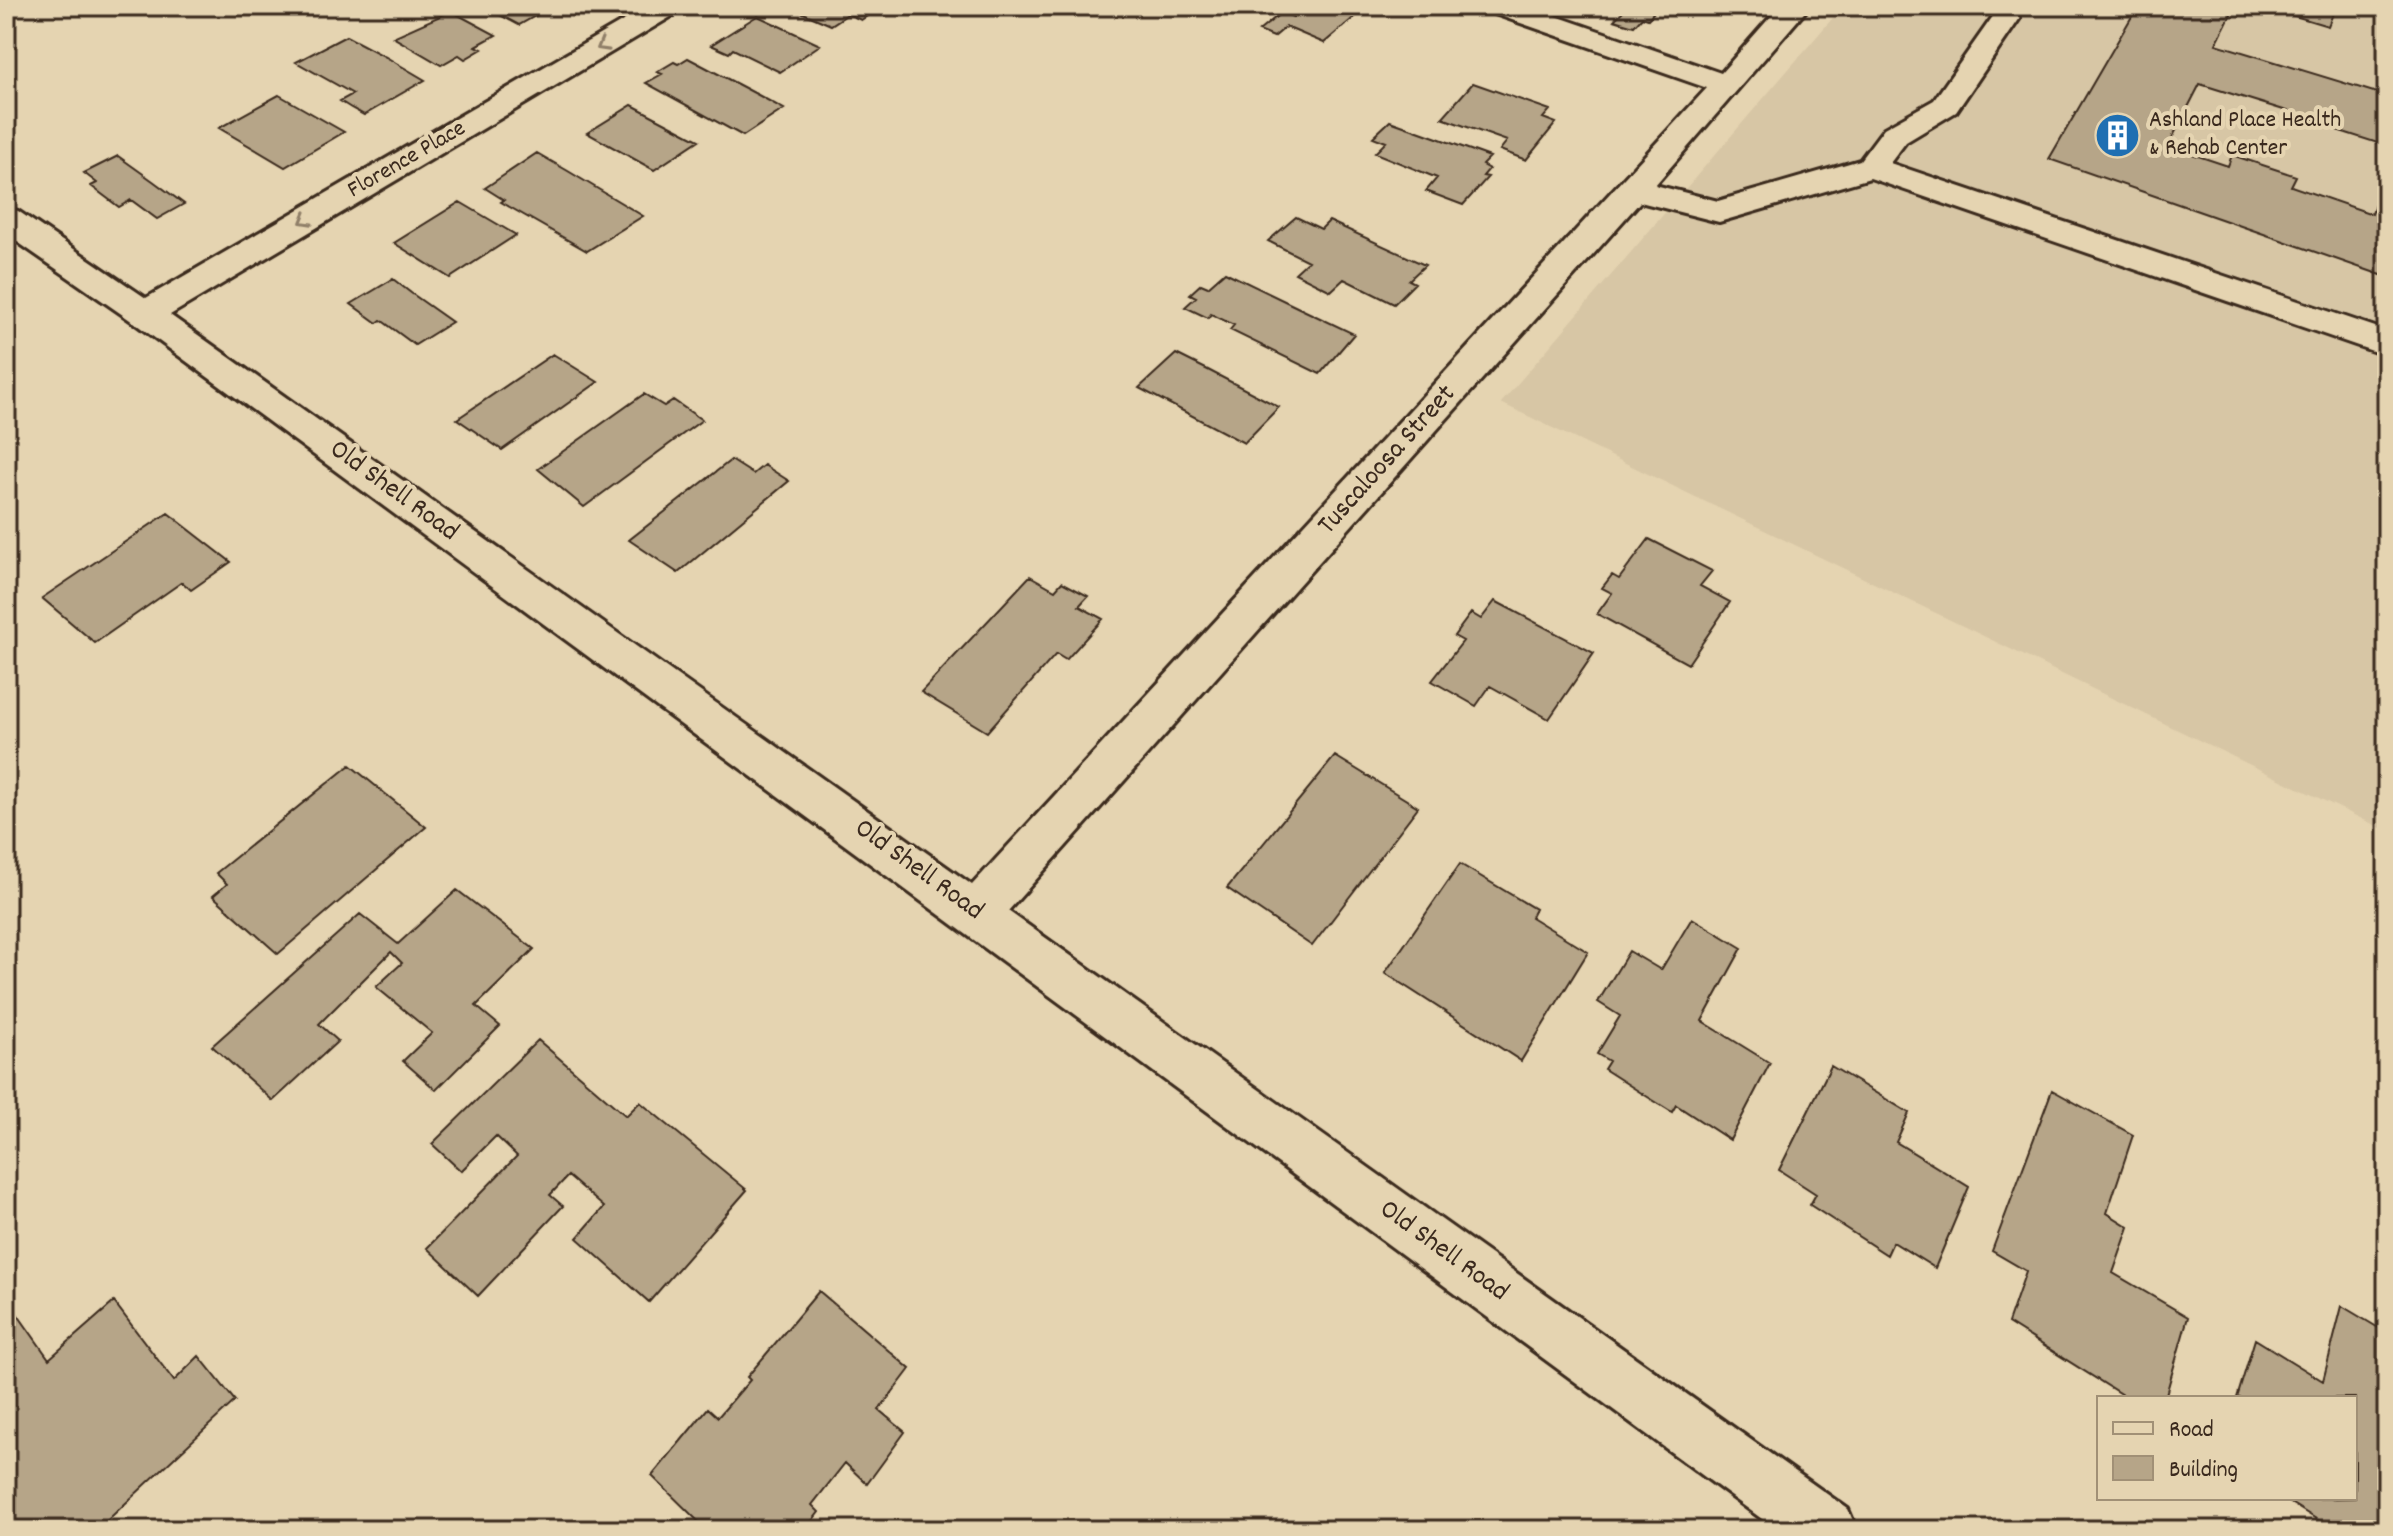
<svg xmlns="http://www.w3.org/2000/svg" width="2393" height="1536" font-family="Dekko,sans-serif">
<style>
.built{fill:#d7c6a5}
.building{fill:#b6a588;stroke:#3b2a1e;stroke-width:2}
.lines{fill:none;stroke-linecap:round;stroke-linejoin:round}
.minor-casing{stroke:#3b2a1e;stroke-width:6}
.minor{fill:#e5d4b1;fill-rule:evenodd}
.oneway{stroke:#907f68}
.labels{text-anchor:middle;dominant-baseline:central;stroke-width:8;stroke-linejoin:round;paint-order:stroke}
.far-poi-label{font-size:24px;fill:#3b2a1e;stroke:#e5d4b1;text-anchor:start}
.far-street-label{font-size:24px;fill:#3b2a1e;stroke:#e5d4b1}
.street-label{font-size:28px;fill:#3b2a1e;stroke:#e5d4b1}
</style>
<rect width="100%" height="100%" fill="#e5d4b1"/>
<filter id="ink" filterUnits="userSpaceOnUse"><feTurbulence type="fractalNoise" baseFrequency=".0125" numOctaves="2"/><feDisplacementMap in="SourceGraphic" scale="16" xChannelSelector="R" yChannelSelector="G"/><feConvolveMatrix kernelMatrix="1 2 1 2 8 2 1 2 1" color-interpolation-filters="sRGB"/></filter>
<g filter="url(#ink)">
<path class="built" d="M1843,6h544v825l-886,-428z"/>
<path class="building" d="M483,6h70l-34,19z
M787,6h95l-21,14 -13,-6 -17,11z
M1338,6l20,8 -34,29 -38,-16 -12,10 -15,-6 23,-19 11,5 13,-11z
M1605,6h54l-11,13 -6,-2 -8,9 -20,-6 8,-8z
M2138,6h97l-19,38 171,52v50l-69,-22 1,-3 -119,-37 -32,62 60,20 4,-11 64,21 -5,10 81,28 15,-47v110l-338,-118z
M2261,6h75l-8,20z
M451,11l45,24 -20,11 6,3 -17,10 -6,-4 -18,10 -48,-28z
M757,16l3,1 60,28 -40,27 -47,-23 -4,4 -18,-8z
M346,36l40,21 39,23 -61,35 -13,-7 -11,-7 13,-7 -57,-32z
M688,58l72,38 24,13 -41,27 -97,-53 16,-9 -5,-2 17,-10 4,2z
M1473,83l77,27 -7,8 13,5 -30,37 -26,-10 7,-9 -65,-23z
M279,95l7,4 58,33 -59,35 -66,-39z
M632,105l57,30 10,5 -45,30 -67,-37z
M1390,121l100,36 -8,8 7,4 -6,7 5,1 -25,28 -37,-14 11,-13 -62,-25 11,-11 -13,-5z
M537,153l31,18 75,45 -56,35 -86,-49 3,-2 -19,-12z
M118,156l35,25 31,23 -27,15 -26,-19 -12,7 -28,-21 6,-3 -13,-10z
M460,202l56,33 -66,43 -56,-35z
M1296,217l25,12 8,-8 96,44 -16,15 6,3 -21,21 -50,-25 -13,12 -36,-18 13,-12 -40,-20z
M1225,272l74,36 55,26 -34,40 -90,-44 4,-5 -23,-11 -3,4 -23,-11 11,-10 -6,-3 11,-10 7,3z
M393,279l18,14 41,29 -37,23 -34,-25 -4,3 -26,-19z
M553,354l45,28 -96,68 -45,-31z
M1176,354l32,16 71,37 -35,36 -105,-55z
M644,394l20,12 9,-6 29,20 -118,87 -46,-38z
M731,460l22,14 11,-9 25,16 -111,92 -49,-33z
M168,513l63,49 -40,28 -9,-8 -87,61 -53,-45z
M1649,539l63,32 -12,15 30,16 -42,62 -91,-50 15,-21 -10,-5 10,-13 7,4z
M1030,576l25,14 7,-8 26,14 -9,10 24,13 -37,41 -10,-6 -69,78 -66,-40z
M1495,601l99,52 -45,66 -59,-33 -14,20 -44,-25 31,-40 -9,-5 17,-23 10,6z
M1335,756l83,51 -106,139 -85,-58z
M350,765l76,62 -148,127 -65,-58 14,-12 -11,-11z
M1460,864l75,45 -4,8 57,35 -67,109 -136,-88z
M457,890l77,59 -58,57 24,20 -64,64 -33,-29 29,-28 -56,-46 26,-24 -11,-11 -72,72 19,17 -65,60 -61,-55 148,-132 38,30z
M1692,918l50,30 -40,73 68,42 -40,77 -54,-35 -4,7 -29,-18 -39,-25 5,-8 -12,-7 23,-38 -22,-14 31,-51 32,19z
M538,1040l88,76 14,-14 107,88 -98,112 -72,-64 27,-31 -36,-31 -18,19 13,11 -85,90 -51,-48 90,-92 -21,-20 -35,35 -29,-27z
M1831,1066l78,47 -13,29 73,45 -34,81 -42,-26 -6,13 -77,-50 6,-11 -37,-24z
M2052,1090l81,45 -26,78 22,14 -16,46 75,44 -23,81h-38l-119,-75 18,-52 -34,-20z
M819,1291l91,78 -31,41 26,22 -38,52 -22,-21 -33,42 7,7 -14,18h-98l-55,-54 56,-68 10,9 32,-37 -3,-3z
M6,1298l43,61 65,-57 60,79 25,-25 36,45 -138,129h-91z
M2342,1306l45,27v197h-53l-50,-31 71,-1v-100h-118l18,-59 68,42z"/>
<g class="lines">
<defs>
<path id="minor" d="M649,6h34l-4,6 -509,303 802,570 735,-797 -218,-76 -4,-6h42l194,67 59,-67h30l-155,179 63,16 142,-41 24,-32 50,-28 62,-88 10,-3 10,3 4,6 -64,94 -50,30 -16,21 497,168v25l-517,-178 -151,44 -79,-20 -632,709 840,598 9,21h-80l-1644,-1208 -127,-88v-26l12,3 128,87z"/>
</defs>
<use href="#minor" class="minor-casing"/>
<use href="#minor" class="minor"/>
</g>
<defs><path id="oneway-chevron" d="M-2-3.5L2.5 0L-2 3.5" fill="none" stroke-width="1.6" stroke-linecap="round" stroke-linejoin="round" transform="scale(2)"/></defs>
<g class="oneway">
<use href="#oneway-chevron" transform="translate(602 46) rotate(150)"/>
<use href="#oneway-chevron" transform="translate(305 220) rotate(150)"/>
</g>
</g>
<defs>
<symbol id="building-disc" viewBox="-11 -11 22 22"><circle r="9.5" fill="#1f6fb2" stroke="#e5d4b1"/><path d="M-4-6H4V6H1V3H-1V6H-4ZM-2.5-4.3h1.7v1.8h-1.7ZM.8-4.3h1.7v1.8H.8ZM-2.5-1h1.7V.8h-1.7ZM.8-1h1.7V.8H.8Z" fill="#fff"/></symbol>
</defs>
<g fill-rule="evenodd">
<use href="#building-disc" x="2092" y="110" width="51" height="51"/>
</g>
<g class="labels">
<g class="far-poi-label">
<text x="2149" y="121">Ashland Place Health<tspan x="2149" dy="28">&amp; Rehab Center</tspan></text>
</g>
<g class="far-street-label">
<text transform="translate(407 160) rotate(-30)">Florence Place</text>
</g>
<g class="street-label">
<text transform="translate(1388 461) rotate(-48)">Tuscaloosa Street</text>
<text transform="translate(393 492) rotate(36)">Old Shell Road</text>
<text transform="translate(918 871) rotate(36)">Old Shell Road</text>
<text transform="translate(1443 1252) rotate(36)">Old Shell Road</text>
</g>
</g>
<rect width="2393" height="1536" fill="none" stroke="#e5d4b1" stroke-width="32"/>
<rect x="16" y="16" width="2361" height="1504" fill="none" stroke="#3b2a1e" stroke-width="3" filter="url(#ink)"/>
<rect x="2097" y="1396" width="260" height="104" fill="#e5d4b1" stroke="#a19076" stroke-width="2"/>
<rect x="2113" y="1422" width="40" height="12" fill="#e5d4b1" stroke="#a19076" stroke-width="2"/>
<text x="2169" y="1436" font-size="24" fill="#3b2a1e">Road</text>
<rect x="2113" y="1456" width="40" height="24" fill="#b6a588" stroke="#a19076" stroke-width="2"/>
<text x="2169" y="1476" font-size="24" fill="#3b2a1e">Building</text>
</svg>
